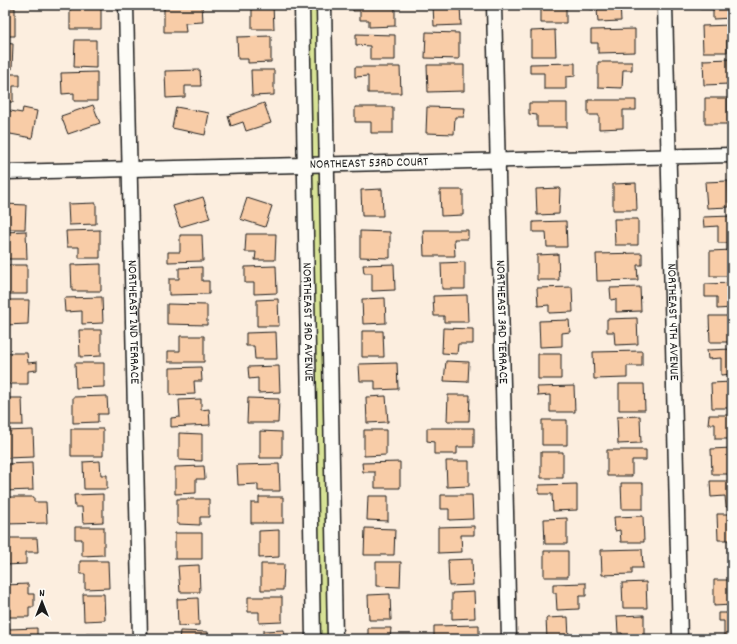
<svg xmlns="http://www.w3.org/2000/svg" width="737" height="644" font-family="Dekko,sans-serif">
<style>
.green{fill:#d8e396;stroke:#7a8059}
.building{fill:#f8cca7;stroke:#1c1c1c}
.lines{fill:none;stroke-linecap:round;stroke-linejoin:round}
.street-casing{stroke:#1c1c1c;stroke-width:17}
.street{stroke:#fdfcf7;stroke-width:14}
.labels{text-anchor:middle;dominant-baseline:central;stroke-width:3.5;stroke-linejoin:round;paint-order:stroke}
.street-label{font-size:13px;fill:#1c1c1c;stroke:#fdfcf7}
</style>
<rect width="100%" height="100%" fill="#fceedf"/>
<filter id="ink" filterUnits="userSpaceOnUse"><feTurbulence type="fractalNoise" baseFrequency=".025" numOctaves="2"/><feDisplacementMap in="SourceGraphic" scale="8" xChannelSelector="R" yChannelSelector="G"/><feConvolveMatrix kernelMatrix="1 2 1 2 8 2 1 2 1" color-interpolation-filters="sRGB"/></filter>
<g filter="url(#ink)">
<path class="green" d="M307,5h12l12,634h-13z"/>
<path class="building" d="M202,5l1,17 -18,1 1,9h-22v-26z
M252,5h21l1,24h-22z
M353,5h42v21l-26,1v-7h-9v-9h-7z
M433,5h27l1,20 -27,1z
M528,5h38v18h-25v-16h-13z
M590,5h30l1,16 -23,1 -1,-13h-7z
M700,5h32v13l-19,1v-10h-13z
M70,7h31v22h-31z
M5,8h10v28h-10z
M732,25v14h-5v13h-24l-1,-26z
M635,29v23l-37,1v-10h-7v-13z
M555,30l1,26h-25v-25z
M426,32l33,1v26l-34,-1z
M356,34l39,1v25h-25v-14l-14,-1z
M271,36v26l-23,1v-4h-10l-1,-22z
M75,40h21v28l-22,-1z
M5,43l8,1 -1,25h-7z
M732,59v13h-3v12l-25,1 -1,-25z
M598,62h34v8h-9l-1,18 -24,-1z
M575,63v13l-9,1v12h-22v-16h-14v-9z
M427,65h37v26l-36,1z
M355,67h45l1,26h-33v-17l-13,1z
M200,70l1,16h-16v11l-19,1 -1,-27z
M251,70h23v25l-22,1z
M97,72v29h-23v-8l-12,1 -1,-21z
M5,74h15v12h-7v16h-8z
M705,98h23v26h-23z
M588,100h48v10h-13v18l-24,1v-14h-11z
M264,103l7,20 -25,8 -3,-9 -12,4 -3,-10z
M529,103h38v24h-30v-12l-8,-1z
M93,105l7,18 -32,11 -7,-18z
M176,107l33,6 -4,22 -33,-7z
M355,107h38v26h-22v-11h-16z
M427,107l38,1 -1,9h-9l-1,17 -28,-1z
M23,108l14,3 -5,27 -27,-5v-23l17,3z
M728,181l1,26 -22,1 -2,-26z
M636,183l1,27h-24v-26z
M560,188l-1,26 -22,1 -1,-26z
M382,189l1,27h-21l-1,-26z
M440,190h23v25l-22,1z
M203,197l7,21 -30,9 -7,-21z
M247,198l25,8 -7,21 -25,-8z
M96,203v21l-27,1 -1,-21z
M5,204l21,1 -1,24h-20z
M732,216v27h-14v-17l-14,1 -1,-10z
M614,219h24v26h-23z
M566,221l1,26h-20l-1,-15h-13v-10z
M100,230v28h-21v-11h-12l-1,-16z
M423,230h45v9h-14l1,17h-31z
M26,231l1,28h-22v-27z
M360,231l30,1v26l-30,-1z
M246,234h30l-1,26h-20l1,-8h-11z
M180,235h22l1,26 -35,1v-10h12z
M732,250l-1,26h-21v-25z
M642,253v12h-5l1,15 -41,1 -1,-27z
M558,254l1,26h-22v-25z
M465,262v27h-23l-1,-26z
M101,264v27h-29l-1,-26z
M394,264l1,26 -23,1v-18h-8l-1,-8z
M5,265h22v29h-22z
M276,266l1,27 -23,1v-11h-9v-16z
M202,267v14h7v13l-40,1v-16h10v-11z
M732,283v25l-15,1v-12h-12v-13z
M572,287l1,25 -24,1v-8l-11,1 -1,-18z
M640,287l1,24 -25,1v-13l-5,1 -1,-12z
M467,295l1,27h-24v-6h-10l-1,-20z
M102,297l1,26 -21,1v-13l-17,1 -1,-14z
M385,298l1,25 -23,1 -1,-25z
M278,299l1,27h-22v-26z
M5,300h24l-1,24 -23,1z
M167,304l40,1v20l-40,-1z
M709,316h21l2,26h-22z
M637,318l1,26 -23,1 -1,-13h-7v-13z
M569,320l1,12 -8,1v13l-22,1 -1,-26z
M443,328l30,1v15h-15l-1,10 -15,-1z
M79,330h22v26l-21,1z
M362,331h21l1,26h-22z
M276,332l1,27h-22l-1,-13h-8v-13z
M180,336h24v26h-36v-11h12z
M732,349v25l-11,1v-17l-13,1 -1,-9z
M642,351v15h-15v12l-33,1 -1,-27z
M5,353h22l1,10 9,-1v8l-9,1v13h-22z
M538,354h23v25h-23z
M446,361l23,1 -1,20 -24,-1z
M75,363h29v24l-28,1z
M397,363l1,26 -23,1v-9h-15l-1,-17z
M279,366l1,26 -22,1v-15l-9,1 -1,-12z
M201,367l1,14h-8l1,13 -25,1v-27z
M732,382v26h-20l-1,-25z
M619,384h25l1,26h-26z
M574,386l1,26h-25v-17l-12,1 -1,-9z
M448,395h22l-1,26h-22z
M107,396l1,18h-10v8l-25,1v-26z
M386,396l2,26 -21,1 -1,-26z
M5,398h17l1,27h-18z
M248,398l31,1 -1,24h-31z
M201,399v11l8,-1 1,16 -39,2v-9l9,-1 -1,-17z
M709,415h23v24h-17v-15h-7z
M640,416l1,27 -23,1 -1,-27z
M542,420h25v25h-25z
M427,428h47v19h-17v7h-23v-12l-7,-1z
M71,429h32v27h-32z
M33,430l1,27 -29,1v-27z
M364,430h22v25l-22,1z
M260,431l22,1v26h-22z
M179,433l23,1v27l-23,-1z
M732,448v26h-20l-1,-25z
M607,450h39v10h-14v16h-25z
M541,452h22v26h-22z
M100,461l1,14h6v14h-23l-1,-27z
M446,461h23v25l-22,1z
M400,462v26h-25v-16h-12l-1,-9z
M32,463l1,27 -28,1v-27z
M279,464l1,27h-22v-7l-20,1 -1,-20z
M204,466l1,13h-9v14l-21,1v-27z
M710,481h22v26h-6l-1,-11 -14,1z
M621,483h22v26h-21z
M577,484v26l-24,1 -1,-17h-13v-9z
M103,494v28l-20,1 -1,-16h-7l-1,-12z
M441,495h31l1,24 -24,1v-11h-8z
M368,496h20v25l-21,-1z
M5,497h29v5h12l1,21 -42,1z
M259,497h24v26h-32v-20h8z
M177,499h32v18h-9v8l-23,-1z
M717,514h15v26h-14z
M643,516l1,26h-23l-1,-12 -5,1 -1,-14z
M567,518v26h-22l-1,-25z
M474,526v9h-13l1,17 -24,1v-26z
M75,527h29v28l-22,1v-17h-7z
M365,528l30,1 -1,26h-30z
M279,530v27l-20,1v-27z
M175,533h27v26h-27z
M5,538h32l1,14h-12v12l-21,1z
M728,547h4v25l-4,1z
M642,549l1,19h-11v6l-30,1 -1,-25z
M544,551h24v26h-24z
M472,559l1,26 -24,1 -1,-26z
M80,561h28l1,27 -24,1v-15h-5z
M376,562h25l-1,25 -24,-1z
M261,564h23l-1,26h-22z
M199,565l1,27h-20l-2,-26z
M714,580h18v25l-18,1z
M646,582l1,26h-24l-1,-25z
M586,583v13h-7v13l-22,1 -1,-17h-3v-9z
M28,584v10h6v13h-5v10h-20v-12h-4v-20z
M474,592l1,26 -23,1v-26z
M83,594h21l1,26 -21,1z
M390,594l1,26h-22l-1,-25z
M248,597h34v25l-23,1v-11h-11z
M198,598l1,27 -21,1 -1,-27z
M718,613h14v25h-8v-17h-6z
M644,615v24h-21l-1,-6h-4l-1,-17z
M568,617l1,22h-22l-1,-21z
M479,625v14h-45v-13z
M37,628v11h-28v-10z
M368,628h23l-1,11h-22z
M284,630l1,9h-22v-8z
M180,631l28,1v7h-29z
M86,634h21v5h-21z"/>
<g class="lines">
<defs>
<g id="street">
<path id="s1" d="M126,5l14,634"/>
<path id="s2" d="M302,5l11,634"/>
<path d="M324,5l11,634"/>
<path id="s3" d="M494,5l15,634"/>
<path id="s4" d="M665,5l15,634"/>
<path id="s5" d="M5,172l727,-17"/>
</g>
</defs>
<use href="#street" class="street-casing"/>
<use href="#street" class="street"/>
</g>
</g>
<g class="labels">
<g class="street-label">
<text stroke="none"><textPath href="#s5" startOffset="364">NORTHEAST 53RD COURT</textPath></text>
<text stroke="none"><textPath href="#s1" startOffset="317">NORTHEAST 2ND TERRACE</textPath></text>
<text stroke="none"><textPath href="#s2" startOffset="317">NORTHEAST 3RD AVENUE</textPath></text>
<text stroke="none"><textPath href="#s3" startOffset="317">NORTHEAST 3RD TERRACE</textPath></text>
<text stroke="none"><textPath href="#s4" startOffset="317">NORTHEAST 4TH AVENUE</textPath></text>
</g>
</g>
<rect width="737" height="644" fill="none" stroke="#fdfcf7" stroke-width="20"/>
<rect x="10" y="10" width="717" height="624" fill="none" stroke="#1c1c1c" stroke-width="1.5" filter="url(#ink)"/>
<g transform="translate(42 602)" stroke="#fdfcf7" stroke-width="3" paint-order="stroke">
<path d="M0-3L7 15L0 10L-7 15Z" fill="#1c1c1c"/>
<text y="-6" font-size="11" font-weight="bold" text-anchor="middle" fill="#1c1c1c">N</text>
</g>
</svg>
